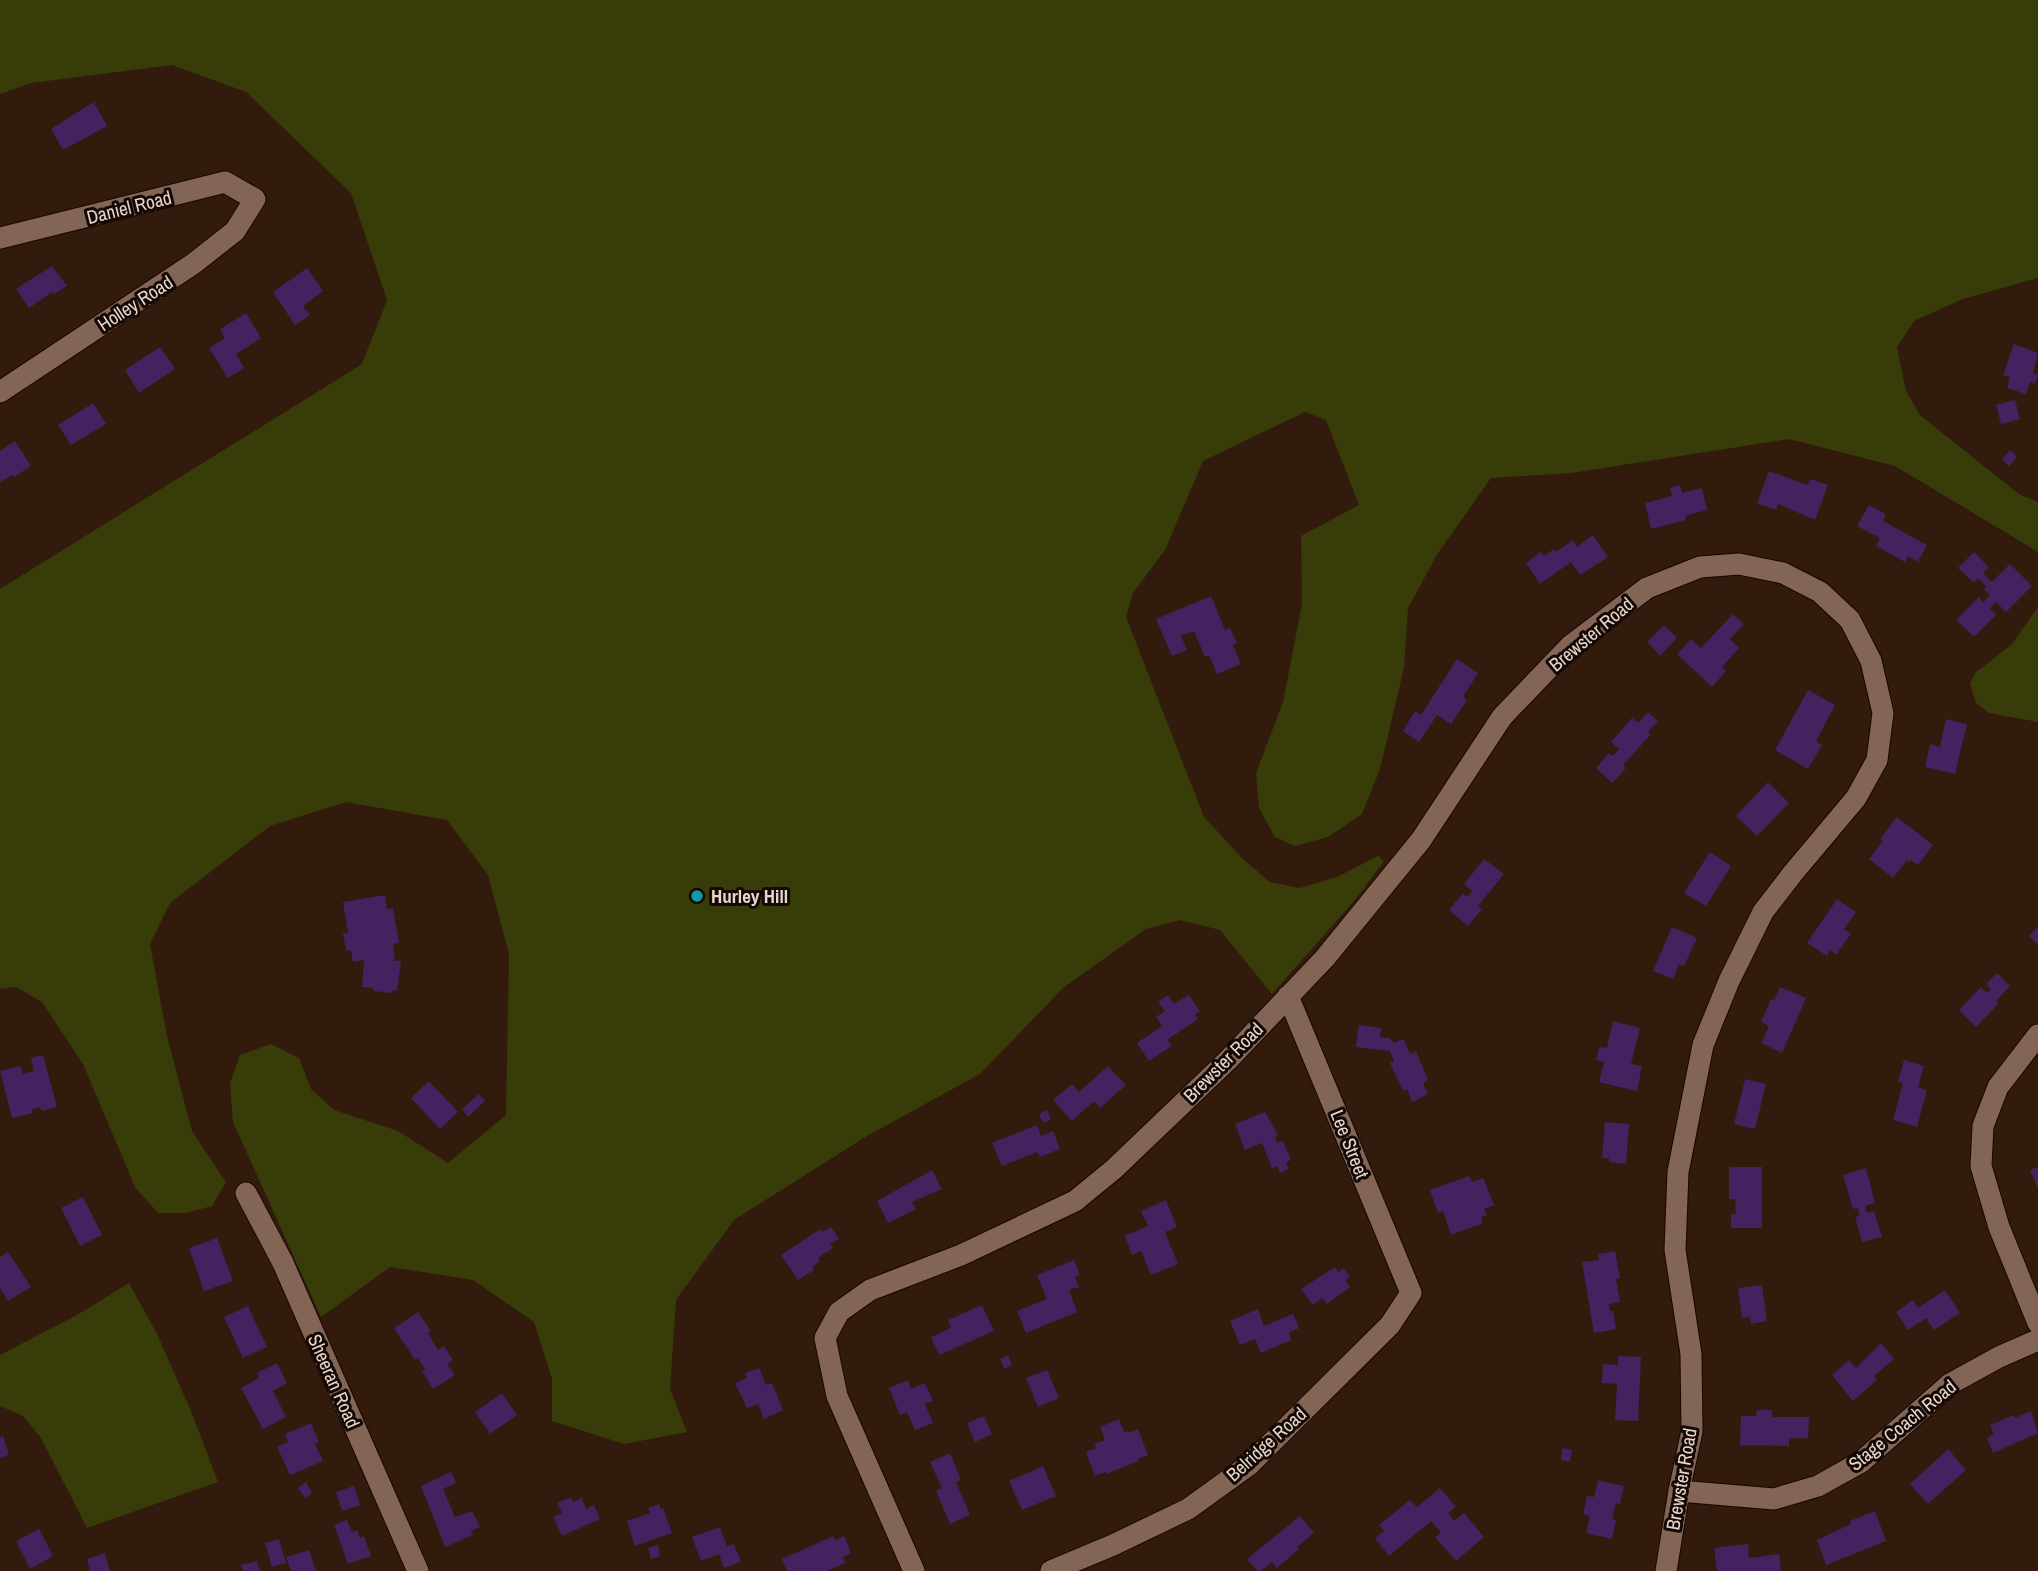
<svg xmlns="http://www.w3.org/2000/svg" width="2038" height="1571" font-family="'Archivo Narrow',sans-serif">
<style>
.green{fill:#373c08}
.building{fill:#44215f}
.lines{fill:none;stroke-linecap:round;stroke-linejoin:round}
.minor-casing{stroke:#190500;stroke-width:23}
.minor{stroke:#826555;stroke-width:21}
.culture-dot{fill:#0f9aa8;stroke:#130804;stroke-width:2.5}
.labels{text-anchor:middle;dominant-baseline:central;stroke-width:6;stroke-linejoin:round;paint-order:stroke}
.street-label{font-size:19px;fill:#e5d5cc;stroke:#130804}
.poi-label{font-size:19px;font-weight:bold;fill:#e5d5cc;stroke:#130804;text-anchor:start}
</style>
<rect width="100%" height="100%" fill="#321b0d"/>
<path class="green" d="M0,0h2038v278l-75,21 -49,22 -17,26 9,44 14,24 99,79 19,8v50l-143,-86 -106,-27 -218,34 -80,5 -53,75 -30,55 -4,60 -24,101 -18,45 -34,23 -33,9 -20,-9 -16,-29 -3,-35 27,-71 19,-98 -1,-68 58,-31 -33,-85 -21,-8 -102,49 -38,89 -32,43 -7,24 78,200 39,42 27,23 29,6 38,-11 41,-21 6,5 -29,39 -83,94 -52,-64 -40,-10 -34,9 -82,58 -84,87 -113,62 -133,84 -58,80 -6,89 17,43 -63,12 -72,-23v-42l-18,-57 -61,-42 -83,-13 -69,50 -88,-195 -3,-39 10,-28 31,-11 28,14 12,31 23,21 64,21 50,32 58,-48 3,-161 -21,-79 -41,-55 -101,-18 -76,24 -100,77 -20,41 17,92 25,95 34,51 -14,24 -26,7h-28l-23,-26 -52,-123 -41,-62 -26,-15 -16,2v-400l362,-225 25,-64 -36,-107 -105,-101 -74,-27 -141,18 -31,11z
M2038,607v115l-49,-9 -13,-10 -6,-19 5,-11 37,-29z
M129,1283l28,51 34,77 27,71 -131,46 -46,-90 -18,-22 -23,-10v-51l77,-40z"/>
<path class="building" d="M94,102l13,24 -44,24 -12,-21z
M52,266l15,20 -13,8 -2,-2 -23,16 -13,-19z
M306,269h2l15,22 -20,15 7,9 -15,10 -22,-33z
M246,313l15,25 -25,16 8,14 -16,10 -19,-30 16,-10 -5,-9z
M2014,344l24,9 -5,20 5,2 -3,9 -5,-2 -4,12 -19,-6 3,-11 -7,-2z
M160,347l15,22 -36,24 -14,-23z
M2015,400l5,19 -19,5 -5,-19z
M93,403l13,21 -35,21 -13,-20z
M15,441l16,25 -17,11 -2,-2 -12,7v-31z
M2010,450l7,7 -8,9 -7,-7z
M1769,471l39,14 2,-6 18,6 -13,35 -37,-16 -2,6 -19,-7z
M1680,485l2,8 20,-5 5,22 -22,6 1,4 -35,9 -6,-26 27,-7 -2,-8z
M1869,505l17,9 -3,7 44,24 -9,17 -10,-6 -3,6 -29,-16 4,-8 -23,-12z
M1593,535l15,22 -28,18 -9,-13 -31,22 -14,-21 15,-11 3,4 10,-7 2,3 17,-12 4,7z
M1974,552l15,15 -6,6 9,9 18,-18 22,22 -26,26 -10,-10 -6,6 6,7 -22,22 -18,-17 23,-23 4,5 7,-7 -6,-6 2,-3 -8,-8 -4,5 -16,-15z
M1211,596l14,34 5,-2 7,15 -4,2 8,19 -24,10 -8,-19 -4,2 -11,-26 -13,5 6,14 -15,6 -16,-37z
M1733,614l11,10 -14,15 9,9 -17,19 4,4 -14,16 -35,-33 14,-15 10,9z
M1664,625l13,13 -17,18 -13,-14z
M1457,659l21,14 -15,24 4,3 -16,24 -14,-9 -18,27 -16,-11 12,-20 6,4z
M1808,690l27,15 -19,36 6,4 -14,24 -33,-19z
M1648,712l10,9 -10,11 3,2 -28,31 3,3 -14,15 -16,-15 13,-15 4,3 6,-7 -8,-7 21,-24 6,5z
M1946,719l21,5 -12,50 -30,-7 5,-23 10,3z
M1768,782l21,21 -32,33 -21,-20z
M1897,817l36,28 -15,20 -7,-5 -2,2 -2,-2 -14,18 -24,-19 14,-18 -3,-2z
M1710,852l21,14 -25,40 -22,-13z
M1484,859l20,15 -26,32 4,3 -14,17 -19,-16 14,-17 4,4 5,-6 -8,-7z
M385,895l2,14 6,-1 6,35 -6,1 2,15 -4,1 10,1 -4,30 -4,-1 -1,3 -19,-2v-3l-11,-1 2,-27 -11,2 -2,-12 -5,1 -3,-18h5l-5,-31z
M1837,899l19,13 -12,17 7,5 -15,21 -6,-5 -3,6 -20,-13z
M2038,926v19l-9,-9z
M1672,927l25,11 -13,28 -5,-2 -6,15 -20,-8z
M1997,973l13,13 -14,15 2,3 -22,23 -17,-17 22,-23 6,6 4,-4 -5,-5z
M1780,987l26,11 -24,55 -21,-10 8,-17 -8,-4 10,-23 3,2z
M1168,995l6,9 15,-9 11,16 -5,4 3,4 -31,21 5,6 -23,15 -12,-18 25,-17 -6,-9 9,-6 -7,-9z
M1613,1021l27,7 -9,36 11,2 -5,25 -38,-9 5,-20 -8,-2 3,-13 8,1z
M1359,1025l22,3 -1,9 9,1 5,5 10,-4 6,15 6,-3 12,29 -5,3 5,11 -16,8 -5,-13 -4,2 -13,-28 4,-2 -4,-10 -34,-4z
M43,1055l14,52 -15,4 -2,-4 -8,2 1,4 -21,5 -12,-47 21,-5 2,8 11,-3 -3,-13z
M1904,1060l20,6 -6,21 9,3 -10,37 -24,-7 10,-37 -5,-1z
M1108,1066l18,19 -26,23 -6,-7 -22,20 -19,-21 19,-16 7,8z
M1745,1079l21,5 -11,45 -21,-5z
M429,1081l29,31 -18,17 -29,-31z
M479,1094l6,7 -17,16 -6,-8z
M1047,1110l4,10 -8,3 -4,-9z
M1265,1112l13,23 -3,2 2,6 6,-2 8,19 -5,2 3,7 -9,4 -3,-7 -5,2 -10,-25 -17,7 -10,-26z
M1605,1122l24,2 -3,40 -17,-2v-4h-7z
M1037,1125l4,11 12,-5 7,18 -20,8 -3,-5 -35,14 -10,-23z
M1729,1167h33v61h-31v-14h5l-1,-15h-6z
M2038,1167v22l-8,-19z
M1866,1168l9,35 -10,3 2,7 7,-2 8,26 -20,5 -7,-25 5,-2 -2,-7 -5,1 -10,-34z
M932,1170l10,19 -30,13 4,7 -28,14 -11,-22z
M1469,1176l3,6 11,-4 11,27 -10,4 3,6 -6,2 2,6 -32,12 -8,-24 -5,2 -8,-23z
M83,1197l19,38 -22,11 -19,-38z
M1166,1200l11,27 -12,5 13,32 -27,11 -10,-24 -9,4 -7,-19 23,-10 -7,-15z
M831,1227l8,12 -9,5 3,4 -15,10 2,3 -8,6 2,3 -16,10 -17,-25 39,-26 2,3z
M217,1238l16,43 -29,10 -15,-43z
M1615,1251l5,27 -4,1 4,23 -11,2 1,7h3l3,18 -22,4 -12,-71 17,-2 -1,-6z
M8,1252l23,35 -23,14 -8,-13v-31z
M1074,1260l6,15 -5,2 4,10 -10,3 8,22 -51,21 -9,-22 30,-12 -10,-24z
M1335,1267l3,5 5,-4 7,9 -5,3 5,7 -23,17 -5,-6 -9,7 -12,-16z
M1762,1285l5,36 -16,3 -1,-7 -8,1 -4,-30z
M1945,1290l15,23 -26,17 -8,-12 -18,12 -12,-18 17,-12 5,8z
M982,1305l12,26 -55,24 -8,-18 20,-9 -3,-8z
M248,1306l19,41 -24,11 -19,-41z
M1258,1309l6,17 29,-12 6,14 -10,5 2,7 -30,13 -6,-14 -15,6 -10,-24z
M418,1312l13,19 -3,2 10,17 6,-4 9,14 -6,4 8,11 -22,14 -11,-18 3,-2 -7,-11 -3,2 -21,-32z
M1881,1343l13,16 -20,17 3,4 -24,21 -21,-26 17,-15 7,8z
M1008,1355l4,10 -8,4 -4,-10z
M1618,1356l23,1 -3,64 -23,-1 2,-36 -15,-1 1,-19 15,1z
M277,1363l10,20 -14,8 13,26 -23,12 -22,-41 18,-10 -2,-5z
M759,1368l7,17 6,-2 11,27 -19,9 -6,-15 -11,4 -12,-25 12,-5 -2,-5z
M1047,1370l12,28 -21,9 -12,-29z
M908,1380l3,9 14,-6 8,18 -8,3 8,19 -18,7 -8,-18 -7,3 -11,-27z
M502,1393l15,22 -27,19 -15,-22z
M1757,1410h15v7h37l-1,21h-19v8l-49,-1 1,-29h15z
M2031,1411l7,22 -45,20 -6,-15 7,-4 -4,-9 24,-10 1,3z
M984,1416l8,18 -17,8 -8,-19z
M1119,1419l5,13 3,-1 1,2 10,-4 10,26 -10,4 1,2 -33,13 -1,-2 -10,4 -9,-24 10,-4 -2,-4 11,-4 -5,-13z
M311,1423l8,19 -4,2 8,17 -33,14 -13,-28 11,-5 -3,-8z
M3,1436l6,19 -9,3v-21z
M1562,1448l10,2 -2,12 -9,-2z
M1948,1449l18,21 -38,34 -18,-20z
M950,1453l11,27 -5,2 14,33 -20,9 -14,-33 6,-3 -12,-26z
M1043,1466l13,30 -34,14 -13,-29z
M451,1472l5,11 -13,6 12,28 17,-6 8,16 -9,4 2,4 -28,12 -24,-61z
M1598,1480l26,6 -4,18 -4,-1 -4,16 4,1 -4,19 -26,-6 4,-17 -7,-2 4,-18 7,1z
M306,1482l6,11 -7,5 -7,-10z
M354,1486l6,19 -18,6 -6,-19z
M1440,1488l16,19 -8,6 6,8 10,-8 20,24 -28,24 -21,-24 6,-5 -10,-11 -42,35 -14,-18 9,-7 -5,-6 31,-25 7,7z
M571,1497l2,5 9,-4 4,11 8,-4 6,14 -38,17 -9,-19 9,-4 -5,-10z
M659,1504l2,5 2,-1 9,25 -37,13 -8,-25 23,-8 -2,-5z
M1875,1511l11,30 -60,24 -9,-25 34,-16 -1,-3z
M1300,1516l14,17 -17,14 2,2 -22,19 -5,-6 -11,9h-4l-10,-12z
M347,1520l5,12 5,-2 3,8 4,-2 7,20 -23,8 -14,-39z
M720,1527l7,19 7,-2 7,18 -17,6 -5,-14 -18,7 -9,-24z
M39,1529l14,27 -23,13 -14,-28z
M833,1536l2,4 9,-4 7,17 -8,4 2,6 -18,8h-40l-5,-12z
M279,1539l7,24 -14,4 -7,-24z
M1748,1544l1,14 30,-4 2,17h-64l-3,-23z
M658,1545l2,11 -9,3 -3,-11z
M309,1550l7,21h-25l-5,-14z
M105,1553l5,18h-20l-3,-12z
M257,1561l3,10h-17l-2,-6z"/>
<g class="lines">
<defs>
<path id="minor" d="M0,238l225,-56 30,17 -20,32 -42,33 -193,128
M2038,1035l-40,52 -15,39 -2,40 18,61 39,96
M246,1193l37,70 135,308
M1679,1491l95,8 44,-13 43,-24 89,-78 49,-27 39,-17
M914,1571l-77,-175 -12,-58 14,-26 31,-22 91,-35 114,-54 39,-32 114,-109 97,-102 96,-118 81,-123 68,-71 77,-58 53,-21 39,-3 44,9 37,19 30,28 21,41 12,52 -6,47 -21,38 -63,75 -30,39 -34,69 -26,64 -25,127 -3,78 16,104 1,77 -13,60 -13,80
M1051,1571l62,-26 75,-36 61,-44 141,-140 21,-32 -123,-297"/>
</defs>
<use href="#minor" class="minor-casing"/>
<use href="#minor" class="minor"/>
</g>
<circle class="culture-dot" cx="697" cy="896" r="7"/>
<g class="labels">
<g class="street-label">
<text transform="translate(129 207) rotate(-14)">Daniel Road</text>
<text transform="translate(135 303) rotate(-33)">Holley Road</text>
<text transform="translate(1591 634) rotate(-40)">Brewster Road</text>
<text transform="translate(1223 1062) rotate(-45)">Brewster Road</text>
<text transform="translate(1350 1144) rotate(68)">Lee Street</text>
<text transform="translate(334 1381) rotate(66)">Sheeran Road</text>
<text transform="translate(1902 1425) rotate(-39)">Stage Coach Road</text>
<text transform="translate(1266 1444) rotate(-42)">Belridge Road</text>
<text transform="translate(1681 1479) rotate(-80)">Brewster Road</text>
</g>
<g class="poi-label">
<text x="711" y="896">Hurley Hill</text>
</g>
</g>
</svg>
